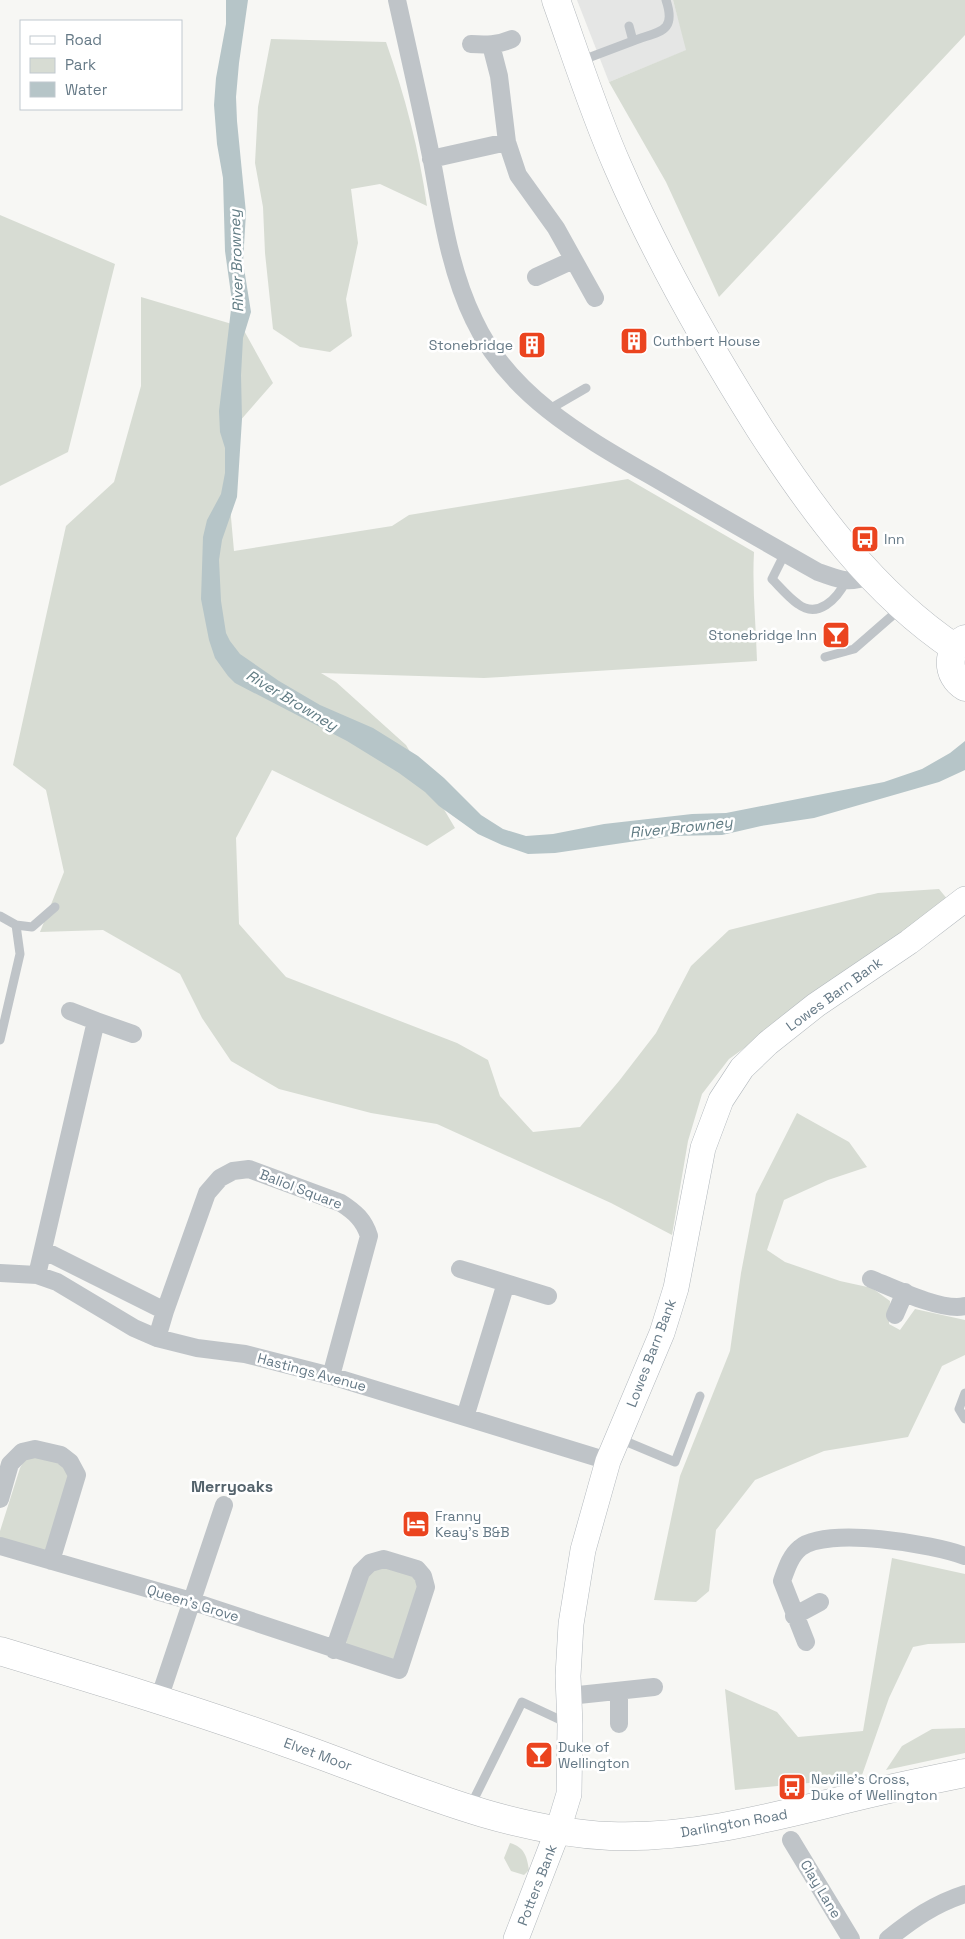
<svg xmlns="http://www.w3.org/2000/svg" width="965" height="1939" font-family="'Space Grotesk',sans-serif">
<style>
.built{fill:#e5e6e5}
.green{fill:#d7dcd3}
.water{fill:#b6c5c8}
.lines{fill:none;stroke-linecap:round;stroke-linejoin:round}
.secondary-casing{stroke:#b2b8bd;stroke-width:26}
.primary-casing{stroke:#b3b8bc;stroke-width:29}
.highway-casing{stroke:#b3b7ba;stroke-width:29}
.lane{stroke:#bfc4c8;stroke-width:9}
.street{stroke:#bfc4c8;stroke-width:18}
.secondary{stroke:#fff;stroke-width:25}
.primary{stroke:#fff;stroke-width:28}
.highway{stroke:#fff;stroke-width:28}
.labels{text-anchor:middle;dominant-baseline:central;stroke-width:5;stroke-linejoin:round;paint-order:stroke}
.poi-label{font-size:14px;fill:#657986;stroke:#fff;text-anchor:start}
.street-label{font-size:14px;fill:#657986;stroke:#fff}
.water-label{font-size:15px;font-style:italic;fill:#607b83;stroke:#fff}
.quarter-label{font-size:16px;font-weight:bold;fill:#53626b;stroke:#fff}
</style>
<rect width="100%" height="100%" fill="#f7f7f4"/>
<path class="built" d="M577,0h96l14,50 -78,32z"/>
<path class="green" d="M673,0h292v35l-246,262 -53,-115 -57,-100 77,-32z
M271,39l115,3c19,54 33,107 41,164l-47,-22 -29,5 7,54 -12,56 6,37 -22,16 -30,-5 -27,-18 -8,-76 -2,-46 -8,-44 3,-56z
M0,215l115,49 -47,188 -68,34z
M141,297l101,30 31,56 -41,47 -3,65 5,56 158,-25 17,-11 219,-36 126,73c-2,37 2,72 3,109l-273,17 -163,-5 15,9 70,63 49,83 -28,18 -155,-76 -36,68 3,86 47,53 171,66 31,17 12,36 33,36 47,-5 39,-46 37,-48 35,-67 38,-36 149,-37 61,-4 9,11 -9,3v6l-210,150 -27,35 -14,47 -16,94 -61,-32 -174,-79 -66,-11 -92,-24 -48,-28 -29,-43 -22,-44 -77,-44 -63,2 24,-60 -18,-82 -33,-25 53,-239 48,-44 27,-96z
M797,1113l52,29 18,25 -39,13 -44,20 -17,50 18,12 55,19 32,7 18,13 -1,23 11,6 15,-21 50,11v35l-23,11 -34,71 -84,14 -69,29 -39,50 -7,61 -13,11 -42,-2 26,-124 50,-125 11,-78 15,-79z
M33,1455l8,1 27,11v12l-22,73 -46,-14v-7l20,-63 4,-7z
M892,1558l73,16v69l-37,1 -15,3 -24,51 -28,80 -126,12 -10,-101 52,23 21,25 65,-6z
M384,1564l27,9 8,11 -23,77 -48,-14 -2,-5 22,-66 4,-7z
M965,1728v25l-79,17 16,-24 30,-17z
M510,1843c14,4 17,13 19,27l-5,5 -13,-4 -7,-13z"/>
<path class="water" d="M226,0h22l-9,63 -3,34 1,24 9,92 -3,49 8,50 -8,26 -2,37 1,44 -5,78 -15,43 -3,20 2,41 5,32 4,8 10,13 39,27 41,24 53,23 45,28 26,22 37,37 22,14 23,7 27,-2 51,-10 88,-10 34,-1 158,-31 38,-13 28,-16 15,-12v29l-26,12 -125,36 -53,8 -39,9 -52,1 -115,17 -27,1 -26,-9 -24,-11 -39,-28 -14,-14 -26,-19 -52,-32 -112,-58 -7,-7 -13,-18 -6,-18 -8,-41 2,-62 4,-17 14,-26 4,-21v-25l-5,-16 -1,-21 13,-110 -7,-50 -2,-73 -6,-34 -3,-39 2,-27 10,-54z"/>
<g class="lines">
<defs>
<path id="secondary" d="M516,1939l42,-109 11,-36 1,-69 -2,-49 3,-52 12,-74 25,-89 54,-128 14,-45 27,-140 18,-48 21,-32 26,-25 48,-38 93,-63 56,-43"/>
<path id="primary" d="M556,0c20,56 38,113 62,167 40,92 89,178 142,262 53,82 113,164 195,219
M965,639c-19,10 -19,37 0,48"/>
<path id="highway" d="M0,1651c96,29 192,58 287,92 104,36 211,88 323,93 80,3 159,-18 237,-37 39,-10 79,-18 118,-26"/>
</defs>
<use href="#secondary" class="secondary-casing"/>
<use href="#primary" class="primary-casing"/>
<use href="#highway" class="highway-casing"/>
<path class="lane" d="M633,41c26,-10 44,-8 33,-41
M580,61l53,-20 -4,-15
M548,410l38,-22
M785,553l-13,26c8,8 16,18 26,25 20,15 39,-5 48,-23
M825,657l29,-8 47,-41
M0,916l16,9 4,29 -20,86
M16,925l16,2 23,-20
M965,1393l-6,16 6,10
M620,1439l55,23 25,-66
M471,1805l51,-103 45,21"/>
<path class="street" d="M397,0c12,54 24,107 35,161 10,54 18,110 42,159 37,80 119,122 191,164 51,30 102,59 153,88 24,8 28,12 53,4
M471,44c15,1 27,1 41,-5
M491,45l8,31 8,66 11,33 38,53 39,70
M431,159l76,-17
M536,277l37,-17
M96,1021l37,13
M43,1250l122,61
M460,1269l46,14 -41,134
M0,1273l37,2 20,7 77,46 23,10 40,10 48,6 86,22 277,85
M37,1275l59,-254 -26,-10
M871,1279c22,9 72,33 94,27
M506,1283l42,13
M895,1315l10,-23
M157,1338l8,-27 42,-118 13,-15 13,-7 16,-2 92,34c14,9 23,17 28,33l-38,140
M0,1499l10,-35 12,-12 13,-3 26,6 9,7 7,13 -26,86
M0,1546l191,55 208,69 27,-83 -3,-11 -6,-7 -33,-10 -14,4 -9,9 -27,78
M794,1616l26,-14
M806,1642l-24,-61c4,-11 8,-25 18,-33 26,-22 134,-4 165,8
M619,1691v33
M569,1696l85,-9
M159,1699l65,-194
M791,1840l60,99
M888,1939c25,-20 46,-35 77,-45"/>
<use href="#secondary" class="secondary"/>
<use href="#primary" class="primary"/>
<use href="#highway" class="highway"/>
</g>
<defs>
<symbol id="building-square" viewBox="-11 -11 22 22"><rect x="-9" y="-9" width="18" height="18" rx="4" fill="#eb441f" stroke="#fff"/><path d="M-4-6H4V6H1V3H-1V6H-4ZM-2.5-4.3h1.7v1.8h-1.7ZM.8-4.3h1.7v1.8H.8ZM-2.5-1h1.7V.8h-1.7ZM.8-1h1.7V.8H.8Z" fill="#fff"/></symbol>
<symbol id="bus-square" viewBox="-11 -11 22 22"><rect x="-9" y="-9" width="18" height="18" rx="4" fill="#eb441f" stroke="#fff"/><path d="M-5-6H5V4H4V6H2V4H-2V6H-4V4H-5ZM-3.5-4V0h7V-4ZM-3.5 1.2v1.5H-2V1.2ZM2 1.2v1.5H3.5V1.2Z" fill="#fff"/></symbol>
<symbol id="bar-square" viewBox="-11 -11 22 22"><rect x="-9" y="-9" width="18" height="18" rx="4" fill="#eb441f" stroke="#fff"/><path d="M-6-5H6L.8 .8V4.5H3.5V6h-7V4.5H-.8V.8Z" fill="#fff"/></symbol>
<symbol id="hotel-square" viewBox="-11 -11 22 22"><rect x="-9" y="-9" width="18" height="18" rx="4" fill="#eb441f" stroke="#fff"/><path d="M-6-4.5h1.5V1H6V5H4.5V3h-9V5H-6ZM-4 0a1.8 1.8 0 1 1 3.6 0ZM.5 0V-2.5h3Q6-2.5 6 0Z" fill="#fff"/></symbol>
</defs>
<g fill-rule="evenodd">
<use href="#building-square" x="618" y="325" width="32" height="32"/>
<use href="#building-square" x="516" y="329" width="32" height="32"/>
<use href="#bus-square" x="849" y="523" width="32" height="32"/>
<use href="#bar-square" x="820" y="619" width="32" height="32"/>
<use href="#hotel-square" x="400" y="1508" width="32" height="32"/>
<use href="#bar-square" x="523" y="1739" width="32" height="32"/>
<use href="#bus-square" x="776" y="1771" width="32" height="32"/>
</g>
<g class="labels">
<g class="poi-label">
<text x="653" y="341">Cuthbert House</text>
<text x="513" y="345" text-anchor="end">Stonebridge</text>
<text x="884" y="539">Inn</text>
<text x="817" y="635" text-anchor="end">Stonebridge Inn</text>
<text x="435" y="1516">Franny<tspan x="435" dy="16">Keay's B&amp;B</tspan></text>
<text x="558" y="1747">Duke of<tspan x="558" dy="16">Wellington</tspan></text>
<text x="811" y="1779">Neville's Cross,<tspan x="811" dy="16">Duke of Wellington</tspan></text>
</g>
<g class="street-label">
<text transform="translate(834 994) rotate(-36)">Lowes Barn Bank</text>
<text transform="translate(301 1189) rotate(21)">Baliol Square</text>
<text transform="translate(651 1353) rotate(-69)">Lowes Barn Bank</text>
<text transform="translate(312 1372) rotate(15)">Hastings Avenue</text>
<text transform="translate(193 1603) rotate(17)">Queen's Grove</text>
<text transform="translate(318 1754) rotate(20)">Elvet Moor</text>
<text transform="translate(734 1823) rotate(-10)">Darlington Road</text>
<text transform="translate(537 1885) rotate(-69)">Potters Bank</text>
<text transform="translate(821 1889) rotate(59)">Clay Lane</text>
</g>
<g class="water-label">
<text transform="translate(236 261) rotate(-92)">River Browney</text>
<text transform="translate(292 700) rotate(31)">River Browney</text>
<text transform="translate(681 827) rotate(-6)">River Browney</text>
</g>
<g class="quarter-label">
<text x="232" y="1486">Merryoaks</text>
</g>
</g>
<rect x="20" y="20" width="162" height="90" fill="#ffffff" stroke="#c1c9cf"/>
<rect x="30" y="36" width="25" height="8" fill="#ffffff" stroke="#c1c9cf"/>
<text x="65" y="45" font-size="15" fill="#657986">Road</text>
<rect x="30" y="58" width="25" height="15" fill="#d7dcd3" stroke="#c1c9cf"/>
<text x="65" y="70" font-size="15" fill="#657986">Park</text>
<rect x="30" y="82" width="25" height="15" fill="#b6c5c8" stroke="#c1c9cf"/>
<text x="65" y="95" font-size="15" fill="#657986">Water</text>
</svg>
